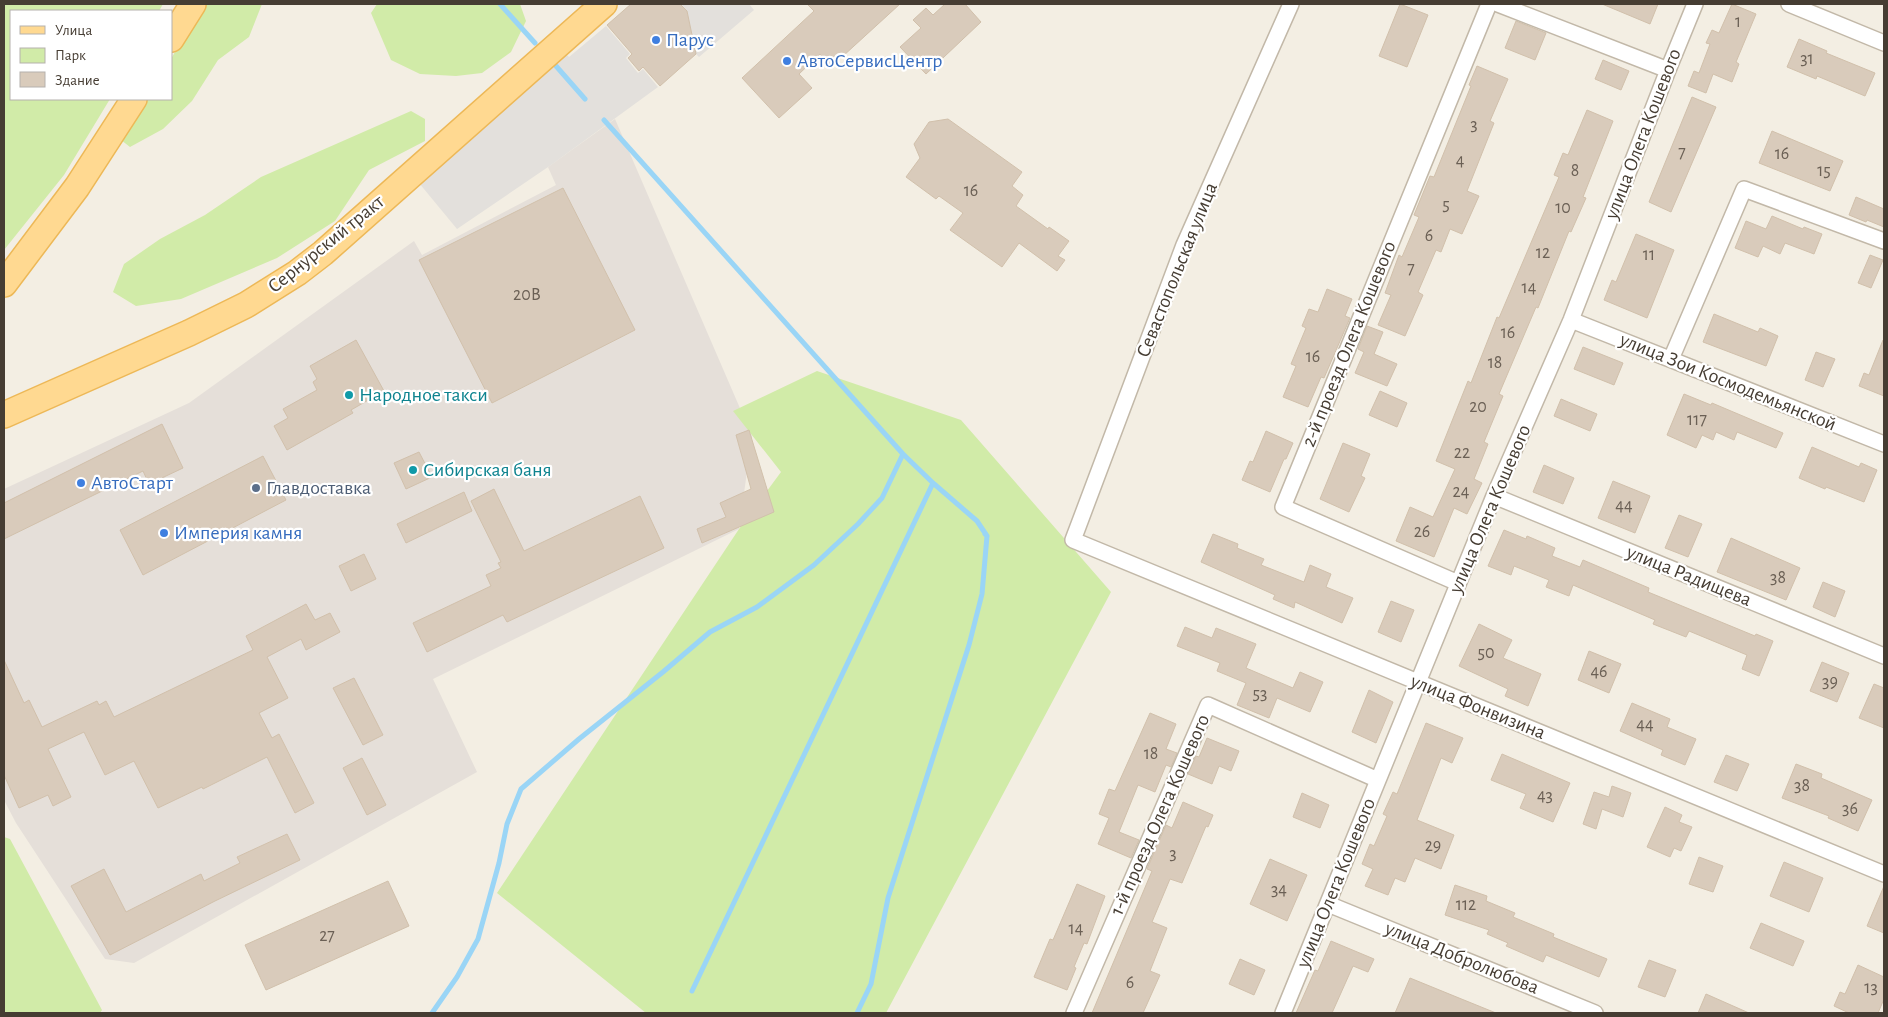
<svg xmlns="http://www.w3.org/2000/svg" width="1888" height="1017" font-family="'Alegreya Sans',sans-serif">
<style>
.industrial{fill:#e5dfd9}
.green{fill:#d1eba8}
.parking{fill:#e3e0dc}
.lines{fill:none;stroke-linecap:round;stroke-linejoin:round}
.stream{stroke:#9ad5f6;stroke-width:5}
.building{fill:#d9cbbb;stroke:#d1c0ab}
.street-casing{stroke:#c2b8a8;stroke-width:18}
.primary-casing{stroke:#edb857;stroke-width:28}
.street{stroke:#fff;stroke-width:15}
.primary{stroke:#ffd991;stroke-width:25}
.shop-dot{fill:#3f7fe0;stroke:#fff;stroke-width:2}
.culture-dot{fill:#0f9aa8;stroke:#fff;stroke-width:2}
.service-dot{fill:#5c6f8a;stroke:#fff;stroke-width:2}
.labels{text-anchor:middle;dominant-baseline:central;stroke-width:4.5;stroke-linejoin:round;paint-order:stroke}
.number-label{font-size:18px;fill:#6b6055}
.shop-label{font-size:20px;fill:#366cbe;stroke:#fff;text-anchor:start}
.street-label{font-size:20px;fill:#463d33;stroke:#fff}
.culture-label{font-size:20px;fill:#0d838f;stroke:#fff;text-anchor:start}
.service-label{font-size:20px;fill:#4e5e75;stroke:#fff;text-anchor:start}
</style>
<rect width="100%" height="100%" fill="#f3eee3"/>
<path class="industrial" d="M615,119l137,317 -13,93 -306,150 44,93 -343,191 -29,-4 -89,-136 -12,-23v-311l185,-86 225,-162 8,14 134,-70 -8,-18z"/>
<path class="green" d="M4,4h159l-4,7h-148v88h99l-46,76 -60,75z
M204,4h58l-13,33 -31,23 -26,41 -29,28 -33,18 -9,-7 8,-20 18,-21h24v-40l23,-41z
M377,4h143l6,17 -15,31 -29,21 -26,3 -36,-2 -29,-14 -20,-47z
M411,111l14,8v22l-56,29 -34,51 -58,37 -96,41 -45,7 -23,-14 11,-28 36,-25 45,-24 56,-38z
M817,371l144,49 150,172 -225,421h-240l-149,-120 242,-364 42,-57 -48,-61z
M4,837l6,2 92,171 -2,3h-96z"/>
<path class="parking" d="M681,4h68l5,6 -55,47 -3,-3 -9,-43z
M606,26l24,28 -4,4 12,15 5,-4 15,18 -107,78 -94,64 -38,-46 146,-130 4,4z"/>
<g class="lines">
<path class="stream" d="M500,4l35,39
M556,66l29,33
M604,120l299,334 30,29 44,38 10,15
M692,991l241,-508
M432,1013l25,-36 21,-38 21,-76 8,-39 14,-35 58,-50 84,-67 47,-40 47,-25 57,-42 44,-41 24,-26 21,-44
M857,1013l14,-29 17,-86 81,-253 13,-51 5,-58 -2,-2"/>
</g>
<path class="building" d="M631,4h49l7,7 9,43 -36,32 -17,-19 -4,4 -11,-13 4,-4 -25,-29z
M807,4h93l-69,63 -11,-13 -21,20 13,14 -33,30 -37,-40 72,-67z
M945,4h20l16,18 -55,52 -26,-27 21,-19 -8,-8 13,-12 7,7z
M1400,4l28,11 -21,52 -28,-11z
M1602,4h56l-8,20z
M1732,4l24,10 -20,48 3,2 -7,18 -19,-8 -7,19 -18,-7 6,-15 5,2 11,-29 -4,-1 6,-13 7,3z
M1516,21l30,12 -11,27 -30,-12z
M1799,39l28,12 -1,2 49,20 -10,23 -48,-20 -1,3 -29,-12z
M1603,60l26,11 -8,19 -26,-11z
M1477,66l31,13 -18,42 4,2 -27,68 12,5 -17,38 -12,-5 -9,23 -5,-2 -18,42 5,3 -18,41 -27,-11 13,-30 -6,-2 14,-38 3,2 17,-40 -5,-2 16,-39 4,1 37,-91 -2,-1z
M1692,97l24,10 -45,105 -22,-10z
M1587,110l26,11 -30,76 3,1 -15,34 -2,-1 -31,77 -2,-1 -37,87 4,2 -19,46 4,2 -14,35 8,4 -15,31 -13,-6 -20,49 -38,-16 14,-34 23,10 22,-48 -19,-8 32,-80 3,2 26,-66 2,1 60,-141 -5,-2 9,-22 5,2z
M948,119l74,53 -10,14 11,9 -7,11 32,23 1,-2 20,14 -11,15 7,4 -8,11 -38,-28 -17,24 -52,-37 13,-17 -24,-17 -3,3 -30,-22 14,-19 -6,-14 15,-22z
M1772,131l71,30 -13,30 -71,-28z
M563,188l72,142 -143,73 -73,-143z
M1856,197l28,12v18l-17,-7 -1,2 -17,-7z
M1772,216l31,13 1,-2 18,7 -8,20 -29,-11 -5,11 -17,-8 -5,11 -23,-9 11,-27 20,8z
M1636,234l38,16 -27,68 -43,-18 8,-20 4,2z
M1870,255l13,5 -12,28 -13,-5z
M1327,289l25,10 -7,17 5,2 -26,60 -3,-1 -13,30 -25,-10 13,-31 -5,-2 15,-36 -4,-2 7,-17 9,3z
M1714,314l44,18 2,-4 18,8 -12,30 -63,-24z
M1367,326l16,6 -9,22 23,10 -10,22 -32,-13 9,-21 -6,-3z
M356,340l28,51 -33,19 2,3 -66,37 -13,-24 14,-8 -5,-9 34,-19 -4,-8 4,-3 -7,-13z
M1883,340h1v56l-25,-10 5,-13 5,2z
M1583,347l40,16 -9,22 -40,-16z
M1816,352l19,7 -12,28 -18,-7z
M1380,391l27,12 -10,24 -28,-12z
M1684,394l27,11 1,-2 71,30 -7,15 -39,-16 -3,8 -18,-8 -3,8 -11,-5 -6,13 -29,-13z
M1561,399l36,15 -7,17 -36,-15z
M162,424l21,44 -34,16 -6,-13 -139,68v-36z
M749,430l25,82 -72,31 -5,-14 29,-12 -6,-14 31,-14 -15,-54z
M1266,431l27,12 -7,16h-2l-14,33 -28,-12 8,-19 3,1z
M1343,443l27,11 -9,22 4,2 -16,34 -29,-13z
M1812,447l47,20 2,-4 16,7 -13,32 -38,-15 -1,2 -26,-11z
M419,452l13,25 -26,12 -12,-26z
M263,456l23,44 -143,75 -23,-45z
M1544,465l30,13 -11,26 -30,-12z
M1613,481l37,15 -15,37 -37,-15z
M494,489l30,62 116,-55 24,52 -157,74 -4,-7 -76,37 -14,-29 78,-37 -5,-11 15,-7 -3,-5 3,-1 -30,-61z
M464,492l8,19 -66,32 -9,-19z
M1679,515l23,9 -14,33 -23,-9z
M1504,530l22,9 1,-3 28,12 -3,8 28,11 3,-7 66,28 -1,4 107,44 1,-2 17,7 -14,35 -17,-7 5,-14 -58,-24 -3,6 -33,-13 2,-4 -82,-35 -4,11 -23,-9 3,-7 -35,-14 -3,9 -23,-9z
M1213,534l25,10 -1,4 27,11 -3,6 43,17 6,-17 21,9 -5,13 27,11 -11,25 -47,-21 -1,6 -21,-9 2,-4 -74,-33z
M1731,538l69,30 -14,32 -69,-28z
M364,554l12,25 -25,12 -12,-25z
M1823,582l22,9 -10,26 -22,-10z
M1391,601l23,9 -13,32 -23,-10z
M306,604l9,16 15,-7 10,19 -34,18 -5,-11 -34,18 21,41 -29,15 13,25 7,-4 35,69 -19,10 -28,-56 -64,32 -1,-2 -44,21 -24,-47 -29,14 -21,-43 -36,17 23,48 -18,9 -5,-11 -29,13 -15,-33v-115l20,43 5,-3 13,27 55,-26 2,4 7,-4 8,16 139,-67 -7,-14z
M1479,624l33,16 -9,18 38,16 -13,32 -23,-10 3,-7 -49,-23z
M1185,627l27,11 4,-10 40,16 -10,24 47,20 7,-16 23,10 -13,30 -33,-14 -8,20 -32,-13 9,-22 -29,-12 3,-8 -43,-17z
M1589,651l32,13 -12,29 -31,-13z
M1822,662l27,11 -12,29 -27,-11z
M354,678l29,57 -20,10 -30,-57z
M1874,684l10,4v40l-25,-10z
M1369,690l24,12 -17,41 -24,-11z
M1632,703l38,16 -3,8 29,12 -11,26 -24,-10 2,-5 -43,-19z
M1150,713l26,11 -10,25 11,4 -6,14 -5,-2 -11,27 -17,-7 -19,47 20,8 -8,18 -33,-14 11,-26 -10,-4 10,-25 6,2z
M1426,723l37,15 -11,25 -11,-5 -24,62 37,15 -13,34 -26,-11 -10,24 -10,-4 -7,17 -23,-9 8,-17 -11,-5 8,-20 4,2 13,-30 -4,-2 10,-22 4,2z
M1207,738l32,13 -8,20 -12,-5 -7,18 -24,-10 8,-18 3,1z
M1502,754l68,29 -17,39 -33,-14 6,-14 -35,-14z
M1726,755l23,9 -12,27 -23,-9z
M362,758l24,47 -19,10 -24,-47z
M1796,764l26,10 -1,4 51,22 -14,31 -30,-13 1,-2 -47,-18z
M1612,786l19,7 -8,24 -21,-8 -6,20 -13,-5 11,-32 15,5z
M1302,793l27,12 -9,23 -27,-11z
M1183,802l30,13 -5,12 -2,-1 -24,57 -12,-4 -18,43 15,6 -17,43 10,4 -17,38h-51l60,-142 -5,-2 19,-44 6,3z
M1665,807l17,8 -3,7 13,5 -11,24 -7,-3 -4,9 -23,-10z
M287,834l13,26 -85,41 -105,54 -39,-69 33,-17 22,43 75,-38 3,7 36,-18 -3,-6z
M1699,857l24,9 -10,26 -24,-8z
M1270,859l37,16 -20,46 -37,-17z
M1784,862l39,16 -14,34 -39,-16z
M388,881l21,45 -143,64 -21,-45z
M1077,884l28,12 -18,48 -3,-1 -10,24 2,1 -9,22 -33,-13 16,-38 3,1z
M1455,885l32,11 -1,5 29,12 -2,4 41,17 -1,3 54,22 -8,18 -53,-22 -3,7 -37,-16 2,-3 -21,-9 2,-4 -44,-15z
M1884,886v47l-17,-7z
M1761,923l43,18 -11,25 -43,-18z
M1331,941l43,18 -6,13 -15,-6 -21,47h-36l19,-43 3,1z
M1240,959l25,11 -11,25 -25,-11z
M1649,960l27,10 -11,27 -27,-10z
M1858,965l26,12v22l-6,14h-29l-15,-7 6,-14 5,2z
M1410,978l49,20 37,15h-101z
M1706,994l43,19h-51z"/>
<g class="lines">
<defs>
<path id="street" d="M1291,4l-107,241 -111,295 811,334
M1498,4l170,66
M1789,4l95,39
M1571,320l313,124
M1671,359l73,-170 140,52
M1494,496l390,160
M1458,583l-175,-76 206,-503
M1328,904l267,109
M1074,1013l134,-308 170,75
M1283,1013l211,-517 77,-176 97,-250 27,-66"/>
<path id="primary" d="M171,39l22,-35
M4,284l73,-97 57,-88
M4,415l185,-82 57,-28 51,-32 26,-20 281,-249"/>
</defs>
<use href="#street" class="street-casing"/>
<use href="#primary" class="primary-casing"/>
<use href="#street" class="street"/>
<use href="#primary" class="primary"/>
</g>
<g class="shop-dot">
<circle cx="656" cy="40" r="5"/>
<circle cx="787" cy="61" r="5"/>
<circle cx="81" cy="483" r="5"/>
<circle cx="164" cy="533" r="5"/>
</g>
<g class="culture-dot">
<circle cx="349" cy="395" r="5"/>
<circle cx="413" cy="470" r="5"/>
</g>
<circle class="service-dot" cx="256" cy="488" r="5"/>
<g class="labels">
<g class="number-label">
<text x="1738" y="22">1</text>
<text x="1807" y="59">31</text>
<text x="1474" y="125">3</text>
<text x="1682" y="153">7</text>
<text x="1782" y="154">16</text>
<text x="1460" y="161">4</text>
<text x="1575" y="171">8</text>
<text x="1824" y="171">15</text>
<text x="971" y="191">16</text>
<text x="1446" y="205">5</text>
<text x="1563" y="208">10</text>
<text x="1429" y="236">6</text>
<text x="1543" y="253">12</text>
<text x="1649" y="255">11</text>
<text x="1411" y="269">7</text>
<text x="1529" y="288">14</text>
<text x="527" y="295">20В</text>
<text x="1508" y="333">16</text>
<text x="1313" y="357">16</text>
<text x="1495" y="363">18</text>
<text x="1478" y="407">20</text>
<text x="1697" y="420">117</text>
<text x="1462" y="453">22</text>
<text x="1461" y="492">24</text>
<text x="1624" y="506">44</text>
<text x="1422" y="532">26</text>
<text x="1778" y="578">38</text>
<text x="1486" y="653">50</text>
<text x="1599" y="672">46</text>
<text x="1830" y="682">39</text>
<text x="1260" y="694">53</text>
<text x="1645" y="725">44</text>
<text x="1151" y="754">18</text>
<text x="1802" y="786">38</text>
<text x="1545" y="796">43</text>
<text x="1850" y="809">36</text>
<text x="1433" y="846">29</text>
<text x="1173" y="854">3</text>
<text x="1279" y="890">34</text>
<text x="1466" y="905">112</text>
<text x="1076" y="929">14</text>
<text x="327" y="936">27</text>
<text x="1130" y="983">6</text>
<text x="1871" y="988">13</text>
</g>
<g class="shop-label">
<text x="666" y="40">Парус</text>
<text x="797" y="61">АвтоСервисЦентр</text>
<text x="91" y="483">АвтоСтарт</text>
<text x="174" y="533">Империя камня</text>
</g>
<g class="street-label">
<text transform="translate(1643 134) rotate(-69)">улица Олега Кошевого</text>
<text transform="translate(326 244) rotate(-39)">Сернурский тракт</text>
<text transform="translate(1177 270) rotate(-68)">Севастопольская улица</text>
<text transform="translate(1349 344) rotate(-68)">2-й проезд Олега Кошевого</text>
<text transform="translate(1728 382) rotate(22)">улица Зои Космодемьянской</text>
<text transform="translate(1490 509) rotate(-67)">улица Олега Кошевого</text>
<text transform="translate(1689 576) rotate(22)">улица Радищева</text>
<text transform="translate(1478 707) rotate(22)">улица Фонвизина</text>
<text transform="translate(1160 815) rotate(-66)">1-й проезд Олега Кошевого</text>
<text transform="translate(1336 883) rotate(-68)">улица Олега Кошевого</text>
<text transform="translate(1462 958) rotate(22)">улица Добролюбова</text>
</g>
<g class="culture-label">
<text x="359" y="395">Народное такси</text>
<text x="423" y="470">Сибирская баня</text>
</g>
<g class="service-label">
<text x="266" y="488">Главдоставка</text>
</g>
</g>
<rect width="1888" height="1017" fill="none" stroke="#463d33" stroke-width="10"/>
<rect x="10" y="10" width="162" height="90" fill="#ffffff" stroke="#b5b1ad"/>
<rect x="20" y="26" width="25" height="8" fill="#ffd991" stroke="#b5b1ad"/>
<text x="55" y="35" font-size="15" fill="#463d33">Улица</text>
<rect x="20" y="48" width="25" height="15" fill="#d1eba8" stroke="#b5b1ad"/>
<text x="55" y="60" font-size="15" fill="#463d33">Парк</text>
<rect x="20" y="72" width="25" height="15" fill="#d9cbbb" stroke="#b5b1ad"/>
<text x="55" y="85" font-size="15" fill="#463d33">Здание</text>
</svg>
